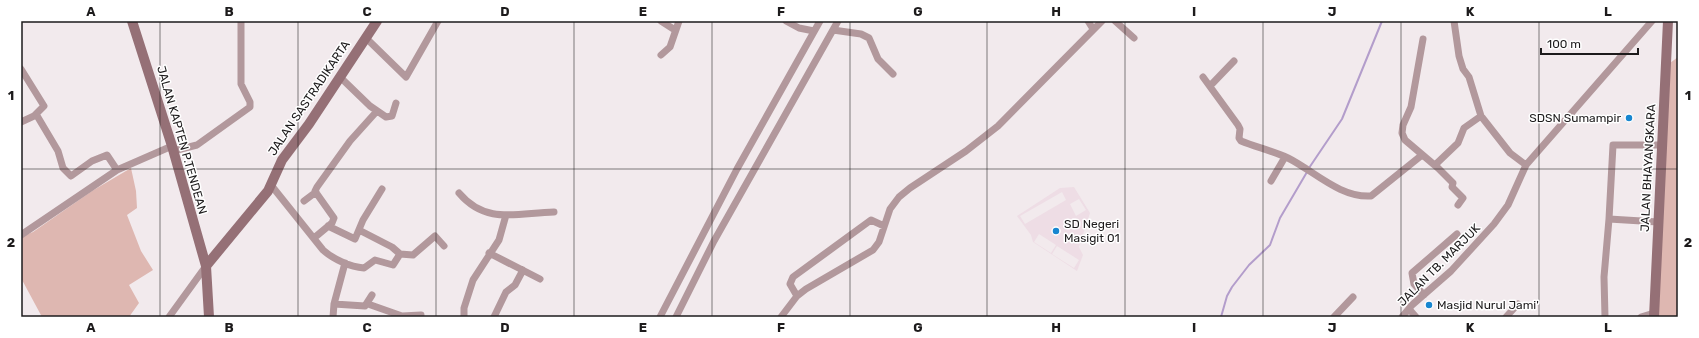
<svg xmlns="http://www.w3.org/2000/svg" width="1699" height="338" font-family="Rubik,sans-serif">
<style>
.built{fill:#eedde5;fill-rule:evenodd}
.green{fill:#deb7b1}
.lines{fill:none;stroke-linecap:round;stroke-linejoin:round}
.stream{stroke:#b39dcb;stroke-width:2}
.street{stroke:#b2989c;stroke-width:7}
.secondary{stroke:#957076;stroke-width:10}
.grid{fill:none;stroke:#1d1b1c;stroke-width:1;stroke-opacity:0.55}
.poi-dot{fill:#1786d0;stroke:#fff;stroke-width:1.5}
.labels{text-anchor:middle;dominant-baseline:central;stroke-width:3;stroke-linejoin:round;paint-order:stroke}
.street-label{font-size:12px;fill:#1d1b1c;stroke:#fff}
.poi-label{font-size:12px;fill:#1d1b1c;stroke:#fff;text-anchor:start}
.neatline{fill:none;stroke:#1d1b1c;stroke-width:1.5}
.grid-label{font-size:13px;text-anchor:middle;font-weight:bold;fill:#1d1b1c}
</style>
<rect width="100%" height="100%" fill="#f2eaed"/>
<path class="built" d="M1074,187l16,26 -11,34 4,8 -6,16 -44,-29 -2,-7 -14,-19 43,-28zM1062,192l4,8 -41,24 -5,-8zM1079,199l7,11 -10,6 -6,-12zM1039,234l17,11 -5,8 -17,-11zM1057,246l22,14 -5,8 -22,-14z"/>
<path class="green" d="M1678,57v260h-20l8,-251z
M131,168l5,23 1,17 -10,7 14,36 12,19 -24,15 10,18 -10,14h-87l-21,-39v-41l12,-5 59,-41z"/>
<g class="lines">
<path class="stream" d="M1309,168l33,-49 40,-98
M1221,317l6,-21 5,-9 17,-22 21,-20 10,-27 27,-46"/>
<path class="street" d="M661,21l14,9
M786,21l13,7 15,3
M1088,21l5,8
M1115,21l19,17
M1454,21l5,35 4,13 6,8 12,39 29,37 16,12
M833,30l28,4 8,4 9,21 15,15
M366,38l40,39 32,-56
M1423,39l-12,68 -8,18 -1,8 3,7 33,28 15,15 -1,4 11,11 -5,7
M661,55l9,-8 9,-26
M21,69l23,37 -10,10 -13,6
M340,77l30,29 16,11 6,-1 4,-13
M1203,77l35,48 2,4 -1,9 2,3c15,6 32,10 47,17 26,13 52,40 83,38l51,-41
M1210,86l24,-25
M36,114l22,37 5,17 8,8 21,-15 15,-6 10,15
M173,151l24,-6 53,-38v-5l-9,-18v-63
M1435,165l23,-22 6,-15 17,-12
M1271,181l14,-24
M271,185l52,65c10,9 27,17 41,18l11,-8 18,5 7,-11 13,1 22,-19 9,10
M459,193c27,32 58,20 95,19
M304,201l12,-9
M1658,222l-49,-3 4,-74h48
M328,226l27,13 8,-19 19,-31
M359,230l33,17 8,7
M21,235l96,-65 55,-24
M314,238l18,-15 2,-5 -17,-24 -2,-3 2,-4 33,-46 27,-30
M489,253l51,26
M1424,295l-10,-11 -2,-11 45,-39
M797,296l-7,-12 3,-7 78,-57 13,6
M334,304l11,-41
M368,304l34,12 19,-1
M1409,309l7,8
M169,317l37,-51
M333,317l1,-13 31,2 7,-11
M464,317v-9l9,-28 26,-40 7,-25
M494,317l12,-25 9,-7 8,-15
M660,317l77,-148 83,-148
M676,317l38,-76 124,-220
M781,317l16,-21 9,-7 67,-39 6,-8 11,-33 9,-12 11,-9 56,-37 32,-25 104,-105
M1334,317l19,-20
M1402,317l10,-12 39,-34 43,-47 14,-19 18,-40 126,-144
M1506,317l12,-13
M1605,317l-1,-40 5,-58
M1641,317l13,-4"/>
<path class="secondary" d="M132,21l40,125 34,120 3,51
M206,266l62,-75 14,-31 27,-36 68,-103
M1654,317l14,-296"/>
</g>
<path class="grid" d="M160,21v296M298,21v296M436,21v296M574,21v296M712,21v296M850,21v296M987,21v296M1125,21v296M1263,21v296M1401,21v296M1539,21v296M21,169h1657"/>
<g class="poi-dot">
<circle cx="1629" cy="118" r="4"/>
<circle cx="1056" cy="231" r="4"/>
<circle cx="1429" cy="305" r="4"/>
</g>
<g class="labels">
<g class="street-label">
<text transform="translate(309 98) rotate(-56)">JALAN SASTRADIKARTA</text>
<text transform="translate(182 140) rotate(74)">JALAN KAPTEN P.TENDEAN</text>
<text transform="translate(1648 168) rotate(-87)">JALAN BHAYANGKARA</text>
<text transform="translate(1439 265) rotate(-45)">JALAN TB. MARJUK</text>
</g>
<g class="poi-label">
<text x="1621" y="118" text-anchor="end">SDSN Sumampir</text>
<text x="1064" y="224">SD Negeri<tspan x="1064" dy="14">Masigit 01</tspan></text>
<text x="1437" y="305">Masjid Nurul Jami'</text>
</g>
</g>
<rect width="1699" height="338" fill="none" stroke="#ffffff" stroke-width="44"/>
<path d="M1541 48v6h97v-6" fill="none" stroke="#1d1b1c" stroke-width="2"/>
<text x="1547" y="48" font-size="12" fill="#1d1b1c" stroke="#ffffff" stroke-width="3" paint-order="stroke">100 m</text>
<rect x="22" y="22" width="1655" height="294" class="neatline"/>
<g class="grid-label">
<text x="91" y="16">A</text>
<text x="229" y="16">B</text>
<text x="367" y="16">C</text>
<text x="505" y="16">D</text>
<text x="643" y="16">E</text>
<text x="781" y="16">F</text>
<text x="918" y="16">G</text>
<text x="1056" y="16">H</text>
<text x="1194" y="16">I</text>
<text x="1332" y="16">J</text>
<text x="1470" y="16">K</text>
<text x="1608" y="16">L</text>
<text x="11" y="100">1</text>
<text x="1688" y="100">1</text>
<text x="11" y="247">2</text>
<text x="1688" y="247">2</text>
<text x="91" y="332">A</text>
<text x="229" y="332">B</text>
<text x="367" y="332">C</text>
<text x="505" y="332">D</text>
<text x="643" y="332">E</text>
<text x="781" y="332">F</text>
<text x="918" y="332">G</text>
<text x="1056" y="332">H</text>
<text x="1194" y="332">I</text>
<text x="1332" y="332">J</text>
<text x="1470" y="332">K</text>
<text x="1608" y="332">L</text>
</g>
</svg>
